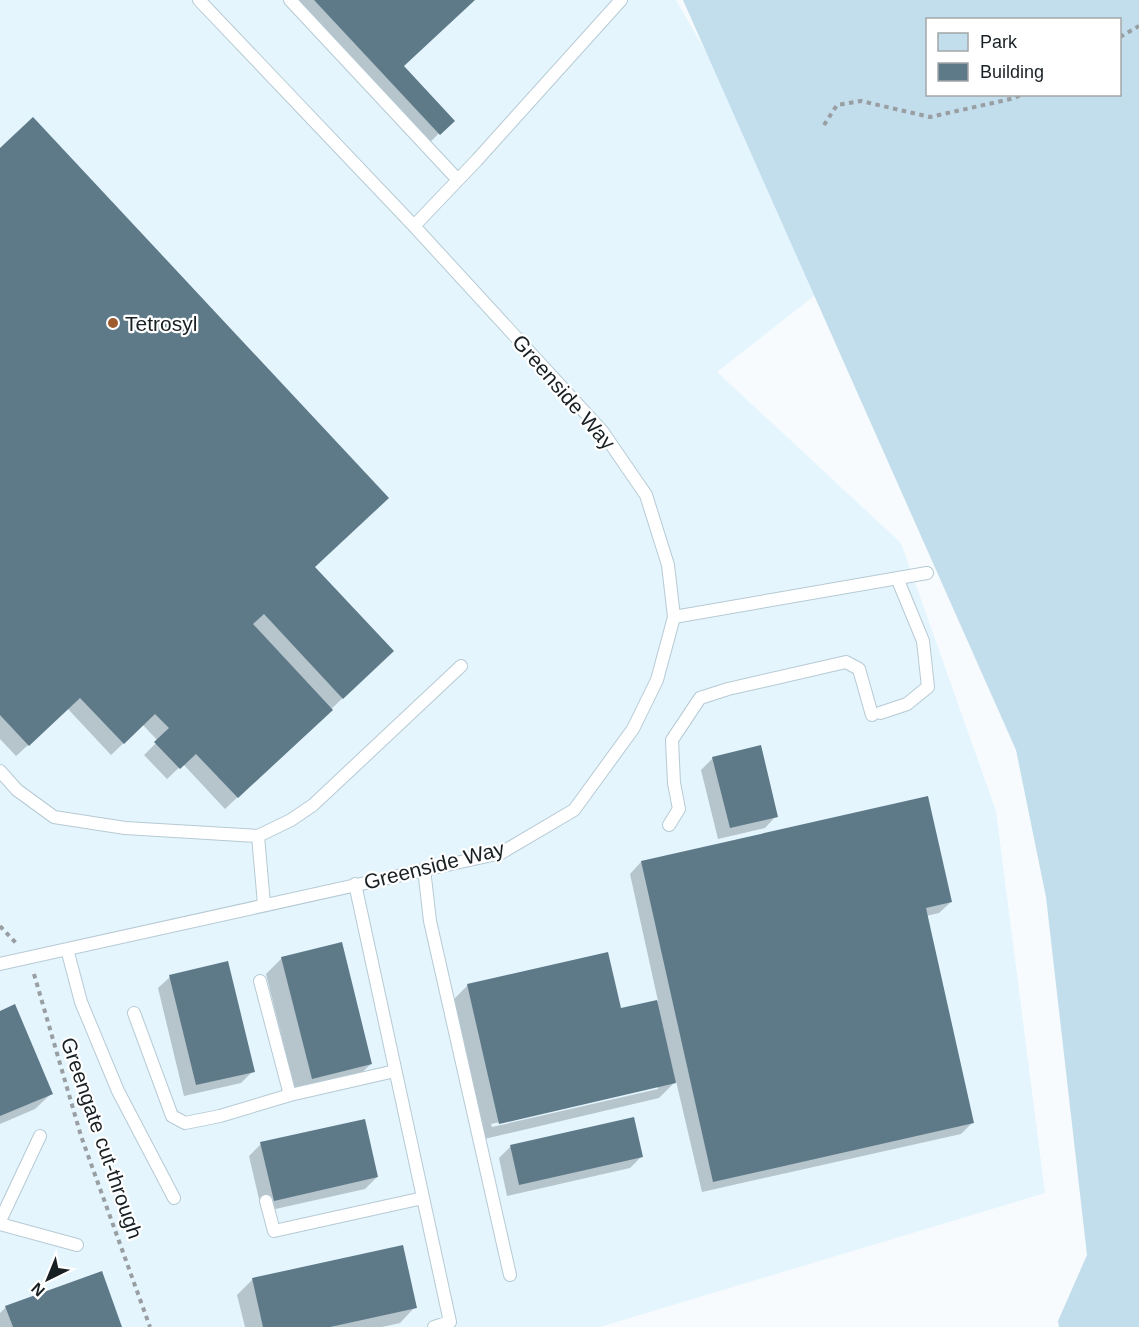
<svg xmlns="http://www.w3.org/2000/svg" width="1139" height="1327" font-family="Helvetica,sans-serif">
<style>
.built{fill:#e4f5fe}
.green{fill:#c2ddec;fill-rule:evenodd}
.shadow{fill:#0003;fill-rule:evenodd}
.building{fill:#5e7a89}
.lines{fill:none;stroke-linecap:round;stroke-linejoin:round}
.lane-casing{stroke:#b6cad4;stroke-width:14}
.path{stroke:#989ea1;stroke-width:4;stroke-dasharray:4.5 4.5;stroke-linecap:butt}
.lane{stroke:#fff;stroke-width:12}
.poi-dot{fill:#9e5a2c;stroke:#fff;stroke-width:2}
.labels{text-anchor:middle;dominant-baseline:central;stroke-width:4.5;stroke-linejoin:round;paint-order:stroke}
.poi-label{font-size:21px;fill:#192024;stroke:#fff;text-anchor:start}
.street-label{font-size:21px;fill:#192024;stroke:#fff}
</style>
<rect width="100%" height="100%" fill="#f7fbfd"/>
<path class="built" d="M0,0h676l161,278 -120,94 184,171 95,268 49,382 -445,134h-600z"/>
<path class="green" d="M683,0h456v1327h-80l-1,-6 29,-66 -41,-358 -30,-147zM928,20h192v74h-192z"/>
<path class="shadow" d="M292,0h181l-71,67 50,54 -25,24z
M0,150l314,418 66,95 -155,146 -42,-45 -16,15 -23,-24 14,-14 -15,-16 -32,30 -43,-46 -52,47 -16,-17z
M713,758l63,58 -11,12 -47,11 -17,-69z
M641,862l310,40 -12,11 -13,3 47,206 -12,12 -259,58 -26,-111 -17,17 -175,41 -32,-138 15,-15 140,-32 13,56 38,-9 -28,-127zM658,1086v3l-166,38 -1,-3z
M282,958l89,106 -16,15 -59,15 -30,-120z
M170,977l83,94 -12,12 -57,13 -26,-108z
M0,1012l51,82 -16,15 -35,15z
M261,1144l116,33 -12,12 -103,23 -13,-56z
M510,1147l132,9 -12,12 -123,28 -8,-38z
M253,1279l162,28 -15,16 -18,4h-137l-8,-32z
M6,1307l115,20h-121v-14z"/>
<path class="building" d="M314,0h161l-71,66 51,55 -15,14z
M33,117l356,381 -74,69 79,84 -51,48 -79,-85 -11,10 80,86 -95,88 -42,-44 -16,15 -26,-27 15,-14 -14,-14 -31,30 -44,-46 -51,48 -29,-31v-567z
M761,745l17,72 -48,11 -18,-71z
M928,796l24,106 -26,6 48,215 -261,59 -72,-321z
M342,942l30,122 -60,15 -31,-122z
M608,952l13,56 36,-8 19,83 -177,41 -32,-140z
M228,961l27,111 -59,13 -27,-110z
M15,1004l38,90 -53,22v-105z
M634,1117l9,40 -124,28 -9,-40z
M365,1119l13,58 -104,24 -14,-59z
M403,1245l14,63 -87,19h-67l-11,-49z
M102,1271l20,56h-109l-8,-21z"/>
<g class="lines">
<defs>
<path id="lane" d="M290,0l168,180
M414,226l63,-66 144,-160
M674,617l253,-44
M880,713l27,-9 21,-17 -5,-46 -26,-63
M0,771l17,19 37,27 71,11 133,8 33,-16 22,-15 148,-139
M669,825l10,-16 -5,-26 -2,-43 28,-42 28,-9 118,-27 13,7 13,46
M258,836l6,68
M424,869l6,52 80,354
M355,884l95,438 -16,5
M67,949l14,53 37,89 56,107
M0,964l501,-111 73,-43 59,-81 24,-49 17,-63 -6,-52 -22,-70 -44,-64 -188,-205 -215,-226
M260,981l30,114
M134,1013l38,103 13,7 35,-7 70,-21 105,-24
M266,1201l8,30 149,-33
M0,1221l40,-85
M0,1224l77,21"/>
</defs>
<use href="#lane" class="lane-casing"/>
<path class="path" d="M1120,37l19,-11
M824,125l13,-20 24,-4 69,16 85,-19 7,-4
M0,926l16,17
M34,974l47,162 69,191"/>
<use href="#lane" class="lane"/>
</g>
<circle class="poi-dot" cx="113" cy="323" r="6"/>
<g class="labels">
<g class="poi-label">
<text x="125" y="323">Tetrosyl</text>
</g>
<g class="street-label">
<text transform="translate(564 392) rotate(49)">Greenside Way</text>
<text transform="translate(434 865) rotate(-14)">Greenside Way</text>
<text transform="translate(102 1138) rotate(71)">Greengate cut-through</text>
</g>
</g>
<rect x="926" y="18" width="195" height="78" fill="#ffffff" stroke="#a3a6a7" stroke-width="1.5"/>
<rect x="938" y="33" width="30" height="18" fill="#c2ddec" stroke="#a3a6a7" stroke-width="1.5"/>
<text x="980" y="48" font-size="18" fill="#192024">Park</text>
<rect x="938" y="63" width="30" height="18" fill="#5e7a89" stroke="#a3a6a7" stroke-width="1.5"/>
<text x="980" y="78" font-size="18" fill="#192024">Building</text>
<g transform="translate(48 1279) rotate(223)" stroke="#ffffff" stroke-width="4.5" paint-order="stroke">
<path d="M0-4.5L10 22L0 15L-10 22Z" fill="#192024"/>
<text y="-9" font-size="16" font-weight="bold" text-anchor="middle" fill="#192024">N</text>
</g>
</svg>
